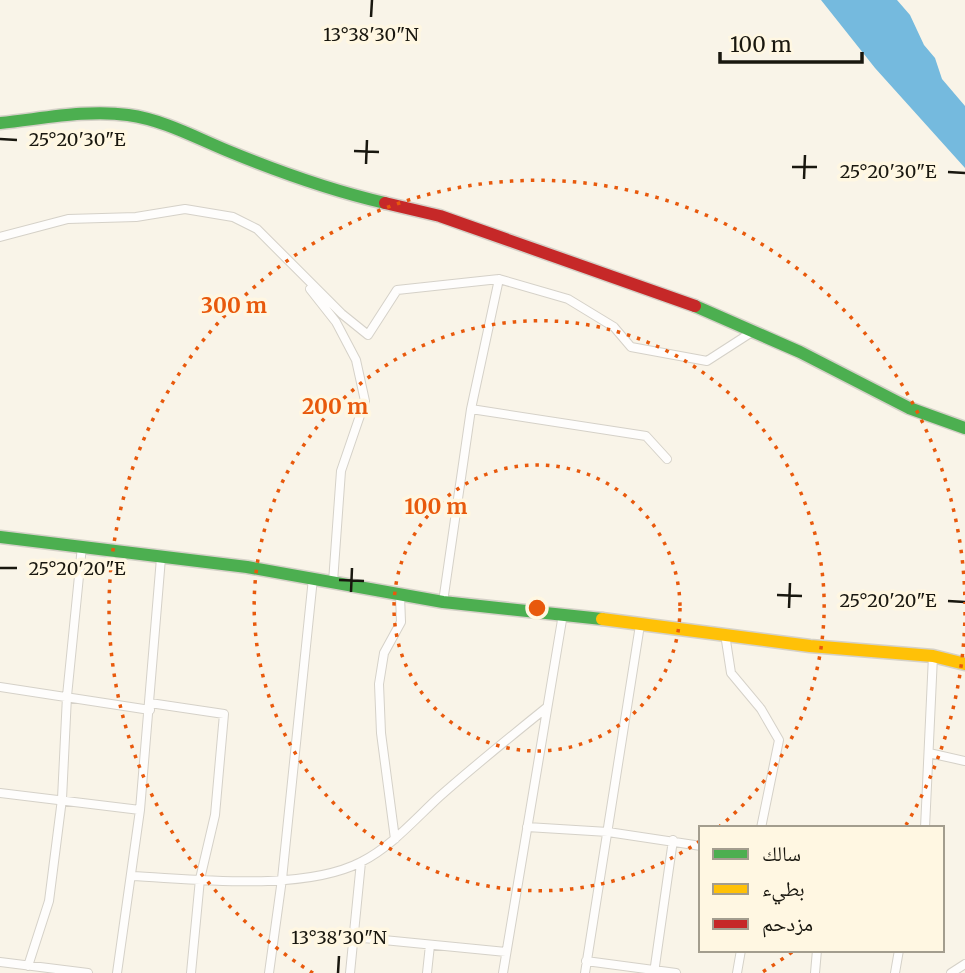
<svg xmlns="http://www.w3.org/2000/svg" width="965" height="973" font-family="Merriweather,'Noto Naskh Arabic',serif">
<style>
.water{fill:#75bade}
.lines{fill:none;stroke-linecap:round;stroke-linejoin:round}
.street-casing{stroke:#d5d1c8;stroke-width:10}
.fast-casing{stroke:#d5d1c8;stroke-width:15}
.slow-casing{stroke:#d5d1c8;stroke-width:15}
.jam-casing{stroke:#d5d1c8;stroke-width:15}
.street{stroke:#fefdfc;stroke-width:8}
.fast{stroke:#4caf50;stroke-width:12}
.slow{stroke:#ffc107;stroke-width:12}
.jam{stroke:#c62828;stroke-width:12}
.ticks{fill:none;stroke:#19170f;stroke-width:2.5}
.ring{fill:none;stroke:#e8590c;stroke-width:3.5;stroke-dasharray:3.5 7}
.ticks-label{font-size:18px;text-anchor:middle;fill:#19170f;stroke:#fff7e2;stroke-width:7;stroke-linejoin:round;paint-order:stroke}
.centre{fill:#e8590c;stroke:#fff7e2;stroke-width:3.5}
.ring-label{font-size:21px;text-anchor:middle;font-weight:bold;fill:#e8590c;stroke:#fff7e2;stroke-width:7;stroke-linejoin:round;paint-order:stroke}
</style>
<rect width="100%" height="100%" fill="#f9f4e8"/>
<path class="water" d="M821,0h76l13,15 14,30 11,13 7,21 23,27v62l-90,-100z"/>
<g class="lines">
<defs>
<path id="street" d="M0,237l68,-18 68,-2 49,-8 48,8 24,12 85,85 26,21 29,-45 102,-11 69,20 46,28 17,20 76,14 45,-29
M310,289l26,33 20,38 9,41 -24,70 -8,111
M471,409l175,27 21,23
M443,602l28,-193 28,-130
M725,634l6,39 30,36 18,31 -18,88
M0,687l150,23
M150,703l74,11 -9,101 -15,64 -9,94
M929,753l36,8
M0,793l140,17
M527,827l81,5 93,14
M925,828l8,-172
M395,839l-14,-106 -2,-49 5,-31 17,-31 -1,-27
M132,876c64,3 171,16 229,-14 30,-15 53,-42 78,-65 35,-31 71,-60 107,-89
M353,937l153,15
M586,961l90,12
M0,962l88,11
M28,966l21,-65 13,-102 5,-103 15,-150
M117,973l23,-163 21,-252
M269,973l13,-94 31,-301
M350,973l11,-111
M427,973l3,-28
M503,973l60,-359
M585,973l55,-348
M654,973l19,-133
M737,973l4,-23
M815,973l2,-23
M895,973l4,-23
M951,973l14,-9"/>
<path id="fast" d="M0,123c41,-4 87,-14 128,-8 37,5 70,24 105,38 49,20 100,38 152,50
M695,306l105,46 109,56 56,20
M0,537l247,30 196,35 159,17"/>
<path id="slow" d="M602,619l208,27 123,10 32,8"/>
<path id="jam" d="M385,203l55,13 255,90"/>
</defs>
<use href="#street" class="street-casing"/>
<use href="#fast" class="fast-casing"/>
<use href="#slow" class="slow-casing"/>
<use href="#jam" class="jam-casing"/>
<use href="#street" class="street"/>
<use href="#fast" class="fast"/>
<use href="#slow" class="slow"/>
<use href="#jam" class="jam"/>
</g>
<path class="ticks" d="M371,17l1,-17M0,139l17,1M354,151l25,1M366,164l1,-24M792,167h25M948,172l17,1M804,179l1,-24M0,568h17M339,580l25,1M351,592l1,-24M777,595l25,1M948,601l17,1M789,608l1,-25M338,973l1,-17"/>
<g class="ring">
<circle cx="537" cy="608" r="143"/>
<path d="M700 841A285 285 0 1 1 720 826"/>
<path d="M965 612A428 428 0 0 1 906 825M792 952A428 428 0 0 1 761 973M313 973A428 428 0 1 1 965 604"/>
</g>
<g class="ticks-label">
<text x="371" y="41">13°38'30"N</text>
<text x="77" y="146">25°20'30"E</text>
<text x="888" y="178">25°20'30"E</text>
<text x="77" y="575">25°20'20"E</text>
<text x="888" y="607">25°20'20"E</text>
<text x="339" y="944">13°38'30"N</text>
</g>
<circle cx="537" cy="608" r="10" class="centre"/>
<g class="ring-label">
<text x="234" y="313">300 m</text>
<text x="335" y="414">200 m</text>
<text x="436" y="514">100 m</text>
</g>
<rect x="699" y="826" width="245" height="126" fill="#fff7e2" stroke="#a39d8e" stroke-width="2"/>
<rect x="713" y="849" width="35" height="10" fill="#4caf50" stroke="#a39d8e" stroke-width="2"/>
<text x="762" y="861" font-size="21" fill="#19170f">سالك</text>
<rect x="713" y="884" width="35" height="10" fill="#ffc107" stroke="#a39d8e" stroke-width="2"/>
<text x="762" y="896" font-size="21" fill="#19170f">بطيء</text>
<rect x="713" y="919" width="35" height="10" fill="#c62828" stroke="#a39d8e" stroke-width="2"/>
<text x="762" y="931" font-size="21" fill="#19170f">مزدحم</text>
<path d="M720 52v10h142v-10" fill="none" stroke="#19170f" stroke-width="3.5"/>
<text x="730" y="52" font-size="21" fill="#19170f" stroke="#fff7e2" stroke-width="5" paint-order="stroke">100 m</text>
</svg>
